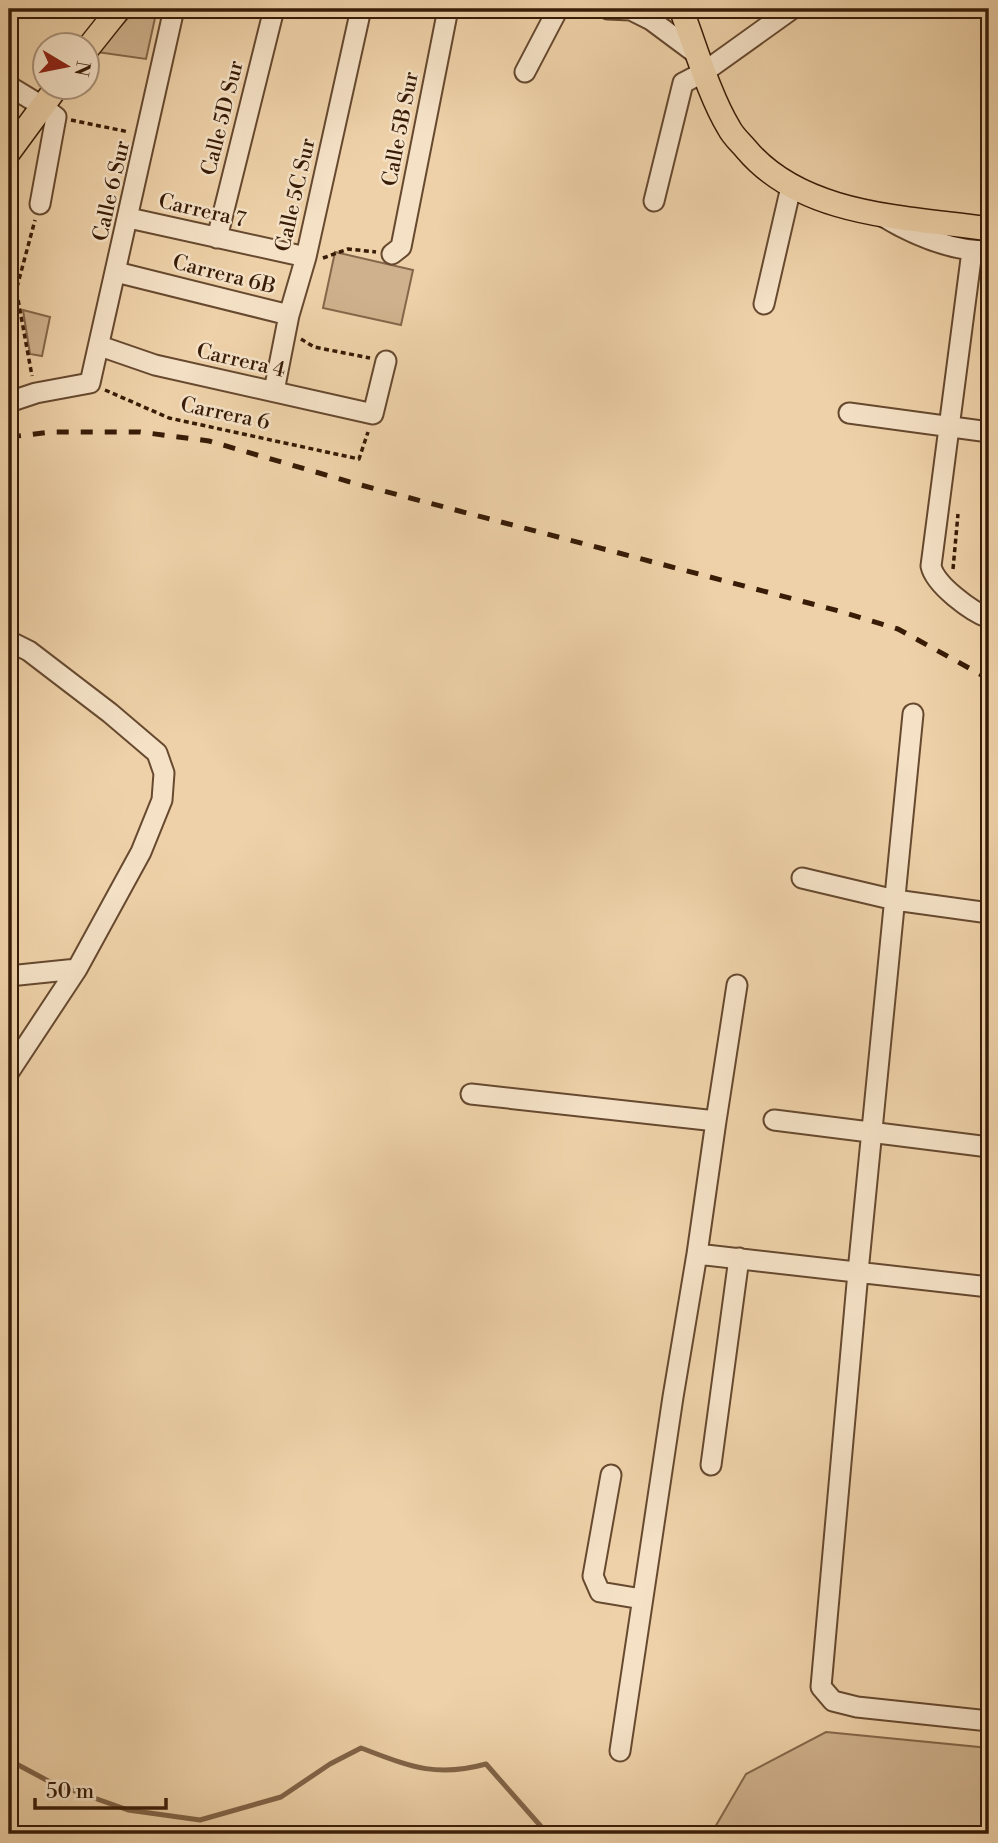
<svg xmlns="http://www.w3.org/2000/svg" width="998" height="1843" font-family="'Libre Bodoni',serif">
<style>
.green{fill:#cfb28d;stroke:#84674a;stroke-width:2}
.lines{fill:none;stroke-linecap:round;stroke-linejoin:round}
.stream{stroke:#806347;stroke-width:5}
.minor-casing{stroke:#66492f;stroke-width:23}
.major-casing{stroke:#381c07;stroke-width:26}
.path{stroke:#381c07;stroke-width:3.5;stroke-dasharray:5 3.5;stroke-linecap:butt}
.minor{stroke:#f4e1c6;stroke-width:19}
.major{stroke:#eed1a8;stroke-width:23}
.rail{stroke:#381c07;stroke-width:5;stroke-dasharray:12 12;stroke-linecap:butt}
.labels{text-anchor:middle;dominant-baseline:central;stroke-width:5;stroke-linejoin:round;paint-order:stroke}
.street-label{font-size:21px;fill:#381c07;stroke:#f4e1c6}
</style>
<rect width="100%" height="100%" fill="#eed1a8"/>
<filter id="stains"><feTurbulence type="fractalNoise" baseFrequency=".00286" numOctaves="4"/><feColorMatrix values="0 0 0 0 .2 0 0 0 0 .09 0 0 0 0 .02 0 0 0 .5 -.17"/></filter>
<radialGradient id="worn" r=".72"><stop offset=".6" stop-color="#630" stop-opacity="0"/><stop offset="1" stop-color="#630" stop-opacity=".3"/></radialGradient>
<path class="green" d="M145,9h12l-11,50 -49,-7 31,-34z
M335,252l78,18 -12,55 -78,-17z
M23,310l27,7 -8,39 -12,-2z
M826,1732l163,16v86h-278l35,-60z"/>
<g class="lines">
<path class="stream" d="M9,1760l43,23 76,27 72,10 81,-23 49,-33 31,-16c48,18 74,30 125,16l59,67 6,3"/>
<defs>
<path id="minor" d="M608,9l23,1 20,10 47,35
M525,72l33,-63
M9,86l33,20 14,11 -16,87
M654,201l29,-118 21,-11 88,-63
M882,216c33,20 68,35 107,35
M129,218l177,39
M217,238l57,-229
M972,251l-41,315c4,19 41,46 58,52
M392,254l9,-7 47,-238
M116,272l173,43
M764,304l27,-117
M100,346l55,19 218,49 13,-53
M274,391l15,-76 17,-58 55,-248
M9,402l27,-9 54,-10 84,-374
M849,413l140,19
M9,641l20,10 81,62 47,40 7,20 -2,27 -21,52 -64,117 -68,7
M913,714l-55,558 -37,415 12,14 24,6 132,14
M802,878l93,22 94,13
M9,1072l68,-103
M471,1094l245,27 -19,133 292,33
M774,1120l215,27
M716,1121l21,-136
M711,1465l28,-207
M611,1475l-18,101 7,16 42,7
M620,1751l53,-354 24,-143"/>
<path id="major" d="M681,9c14,36 28,86 48,119 4,8 11,14 17,21 57,68 161,68 243,80
M88,48l31,-39
M9,152l47,-64"/>
</defs>
<use href="#minor" class="minor-casing"/>
<use href="#major" class="major-casing"/>
<path class="path" d="M71,120l58,12
M9,250l23,126
M323,258l25,-9 28,3
M17,287l18,-67
M301,339l13,8 56,11
M105,390l64,28 190,41 9,-27
M953,569l5,-55"/>
<use href="#minor" class="minor"/>
<use href="#major" class="major"/>
<path class="rail" d="M9,437l43,-5h88l69,9 148,43 482,127 59,18 91,50"/>
</g>
<g class="labels">
<g class="street-label">
<text transform="translate(223 118) rotate(-76)">Calle 5D Sur</text>
<text transform="translate(401 129) rotate(-79)">Calle 5B Sur</text>
<text transform="translate(112 191) rotate(-77)">Calle 6 Sur</text>
<text transform="translate(296 195) rotate(-77)">Calle 5C Sur</text>
<text transform="translate(202 211) rotate(13)">Carrera 7</text>
<text transform="translate(224 275) rotate(14)">Carrera 6B</text>
<text transform="translate(241 361) rotate(13)">Carrera 4</text>
<text transform="translate(225 414) rotate(12)">Carrera 6</text>
</g>
</g>
<rect width="998" height="1843" fill="none" stroke="#eed1a8" stroke-width="35"/>
<rect x="10" y="10" width="977" height="1822" fill="none" stroke="#381c07" stroke-width="3.5"/>
<rect x="18" y="18" width="963" height="1808" fill="none" stroke="#381c07" stroke-width="2"/>
<g transform="translate(66 66) rotate(100)"><circle r="33" fill="#f4e1c6" stroke="#a9927a" stroke-width="2"/>
<path d="M0-5L12 26L0 18L-12 26Z" fill="#8f2418"/>
<text y="-10" font-size="19" font-weight="bold" text-anchor="middle" fill="#381c07">N</text>
</g>
<path d="M35 1798v10h131v-10" fill="none" stroke="#381c07" stroke-width="3.5"/>
<text x="46" y="1798" font-size="21" fill="#381c07" stroke="#f4e1c6" stroke-width="5" paint-order="stroke">50 m</text>
<rect width="100%" height="100%" filter="url(#stains)"/>
<rect width="100%" height="100%" fill="url(#worn)"/>
</svg>
